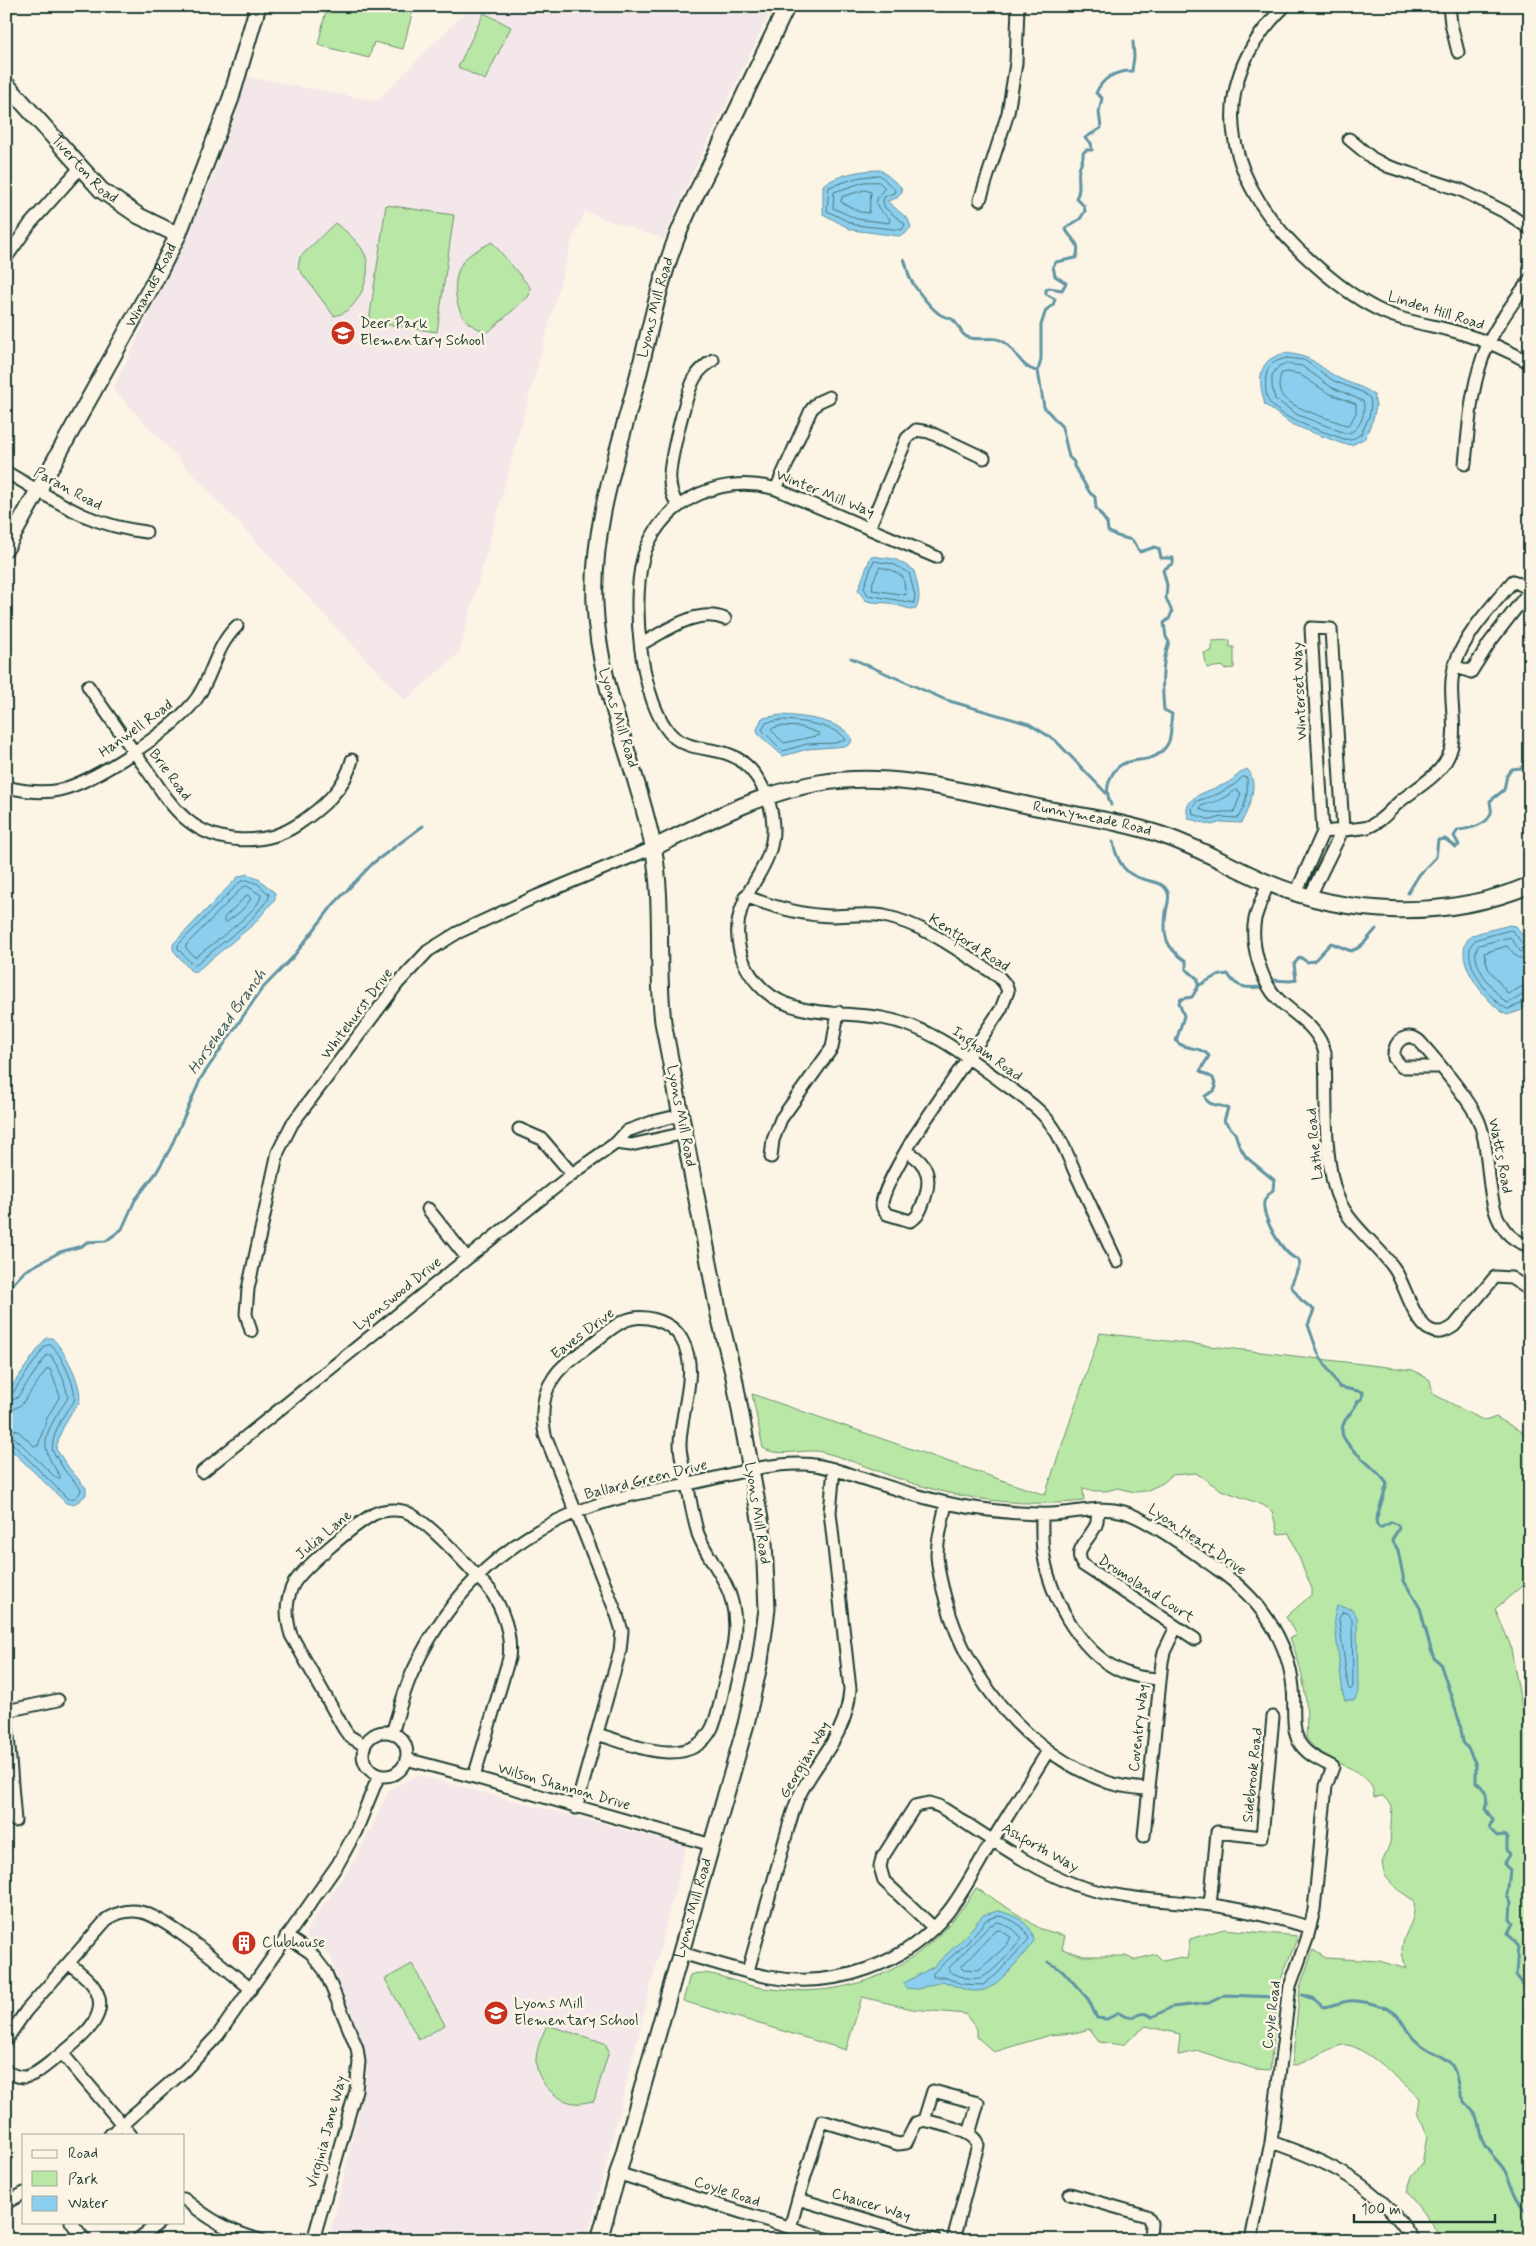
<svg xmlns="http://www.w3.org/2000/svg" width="1536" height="2246" font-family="Mynerve,sans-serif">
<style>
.built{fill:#f4e7ea}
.green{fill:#b8e7a6;stroke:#6c926d}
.water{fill:#8cceed;stroke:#6094a3}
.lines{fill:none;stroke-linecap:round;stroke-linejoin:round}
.shore{stroke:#4b777e;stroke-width:1}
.stream{stroke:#6094a3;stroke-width:3}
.street-casing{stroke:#1f3d34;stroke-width:15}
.secondary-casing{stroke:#1f3d34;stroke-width:19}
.street{stroke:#fcf5e5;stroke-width:11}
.secondary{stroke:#fcf5e5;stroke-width:15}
.labels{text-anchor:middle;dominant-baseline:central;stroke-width:5;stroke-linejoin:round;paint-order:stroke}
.street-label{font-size:15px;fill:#1f3d34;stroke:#fcf5e5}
.poi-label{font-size:15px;fill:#1f3d34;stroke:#fcf5e5;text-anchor:start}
.water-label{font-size:16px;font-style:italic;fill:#355a59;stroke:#fcf5e5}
</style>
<rect width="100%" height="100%" fill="#fcf5e5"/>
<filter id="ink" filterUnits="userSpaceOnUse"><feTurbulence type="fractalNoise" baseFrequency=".02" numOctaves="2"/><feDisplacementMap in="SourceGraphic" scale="10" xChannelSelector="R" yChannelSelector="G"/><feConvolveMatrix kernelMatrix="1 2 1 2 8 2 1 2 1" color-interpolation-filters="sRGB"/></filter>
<g filter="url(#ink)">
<path class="built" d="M471,6h302l-89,186 -20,47 -79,-27 -13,28 -113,413 -54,48 -292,-312 78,-162 23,-53 34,-97 129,24z
M418,1775l268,71 -99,394h-258l39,-169 -38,-116 -24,-18v-6l50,-73 34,-69z"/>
<path class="green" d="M327,6h87l-11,43 -29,-7 -5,16 -51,-13z
M484,13l27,14 -26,53 -27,-13z
M386,205l68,10 -17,117 -68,-10z
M335,223c11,8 26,20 31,34 5,18 -4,41 -18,53 -4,3 -9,5 -14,6l-36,-48 2,-11z
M492,242l38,45 -1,9 -42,37c-8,-4 -17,-7 -23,-15 -11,-16 -12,-44 1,-59 7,-7 18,-12 27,-17z
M1230,640v7h4v21l-10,1 -1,-3 -16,2 -3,-15 8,-2v-10z
M1100,1333l313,37 17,10 3,14 52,27 11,-4 34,20v142l-35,30 15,35 13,69 7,24v503h-86l-37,-48 5,-16 10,-12 5,-28 -9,-24 2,-14c-15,-12 -59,-57 -78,-53 -17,4 -32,17 -50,21l8,-79 13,-37 13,8 53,3 28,8c-15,-34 10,-37 7,-68l-17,-12 -12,-13 -3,-13 8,-20 2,-37 -9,-10 -9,1c-1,-5 -1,-10 -5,-15 -17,-19 -50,-21 -63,-45 3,-34 -3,-67 -16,-99l6,-3 -10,-18 25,-22 1,-6 -23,-56 -11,1 -6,-23 -9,-6 -42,-15 -25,-17 -24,2 -9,8 -17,8 -11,1 -17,-4 -12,3h-12l-11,-3 1,13c-56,6 -114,0 -169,-17 -31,-9 -61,-24 -93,-32 -19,-4 -43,6 -59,-4l-11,-54 293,101z
M976,1888l65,41 24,7 -3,13 22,7h42l8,4 22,-6 7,7 14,-3 10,1 3,-20 34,-10 74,7 -19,48 -9,86 -15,-1 -56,-18 -21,4 2,-21 -34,-8 -23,19 -24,-3 -10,-13 -14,4 -25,2 -56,17 -17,-15v-8l-12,-15 -53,-5 -50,-12 -16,53 -163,-49 7,-26c18,-7 43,7 62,11 96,18 172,-15 224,-98z
M412,1964l33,61 -26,15 -34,-61z
M547,2025l58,18 4,8 -15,50c-6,1 -14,3 -20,2 -19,-3 -36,-20 -38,-40 -1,-12 6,-27 11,-38z"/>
<path class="water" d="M881,170l20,17 1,5 -5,6 -10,3 21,18 3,8 -6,7 -6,2 -47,-6 -29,-16v-29c17,-11 38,-15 58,-15z
M1286,353c28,4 28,10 49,23 13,8 27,9 39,19l2,11 -3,13 -8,19 -13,7 -9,-1 -50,-19 -28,-20c-7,-25 -9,-46 21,-52z
M871,556l24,3 19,11c2,12 9,27 2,38l-6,1 -21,-6 -18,-1 -6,-2 -7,-10z
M781,715c20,1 60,5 71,23l-1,5 -4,3 -39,3 -25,7 -25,-22 -1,-5 5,-11z
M1247,769c13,13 2,40 -6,54l-19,-1 -10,3 -23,-6c-11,-24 24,-28 38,-36 8,-4 12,-11 20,-14z
M247,874l13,6 15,13v6l-21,25 -56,46 -4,2 -4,-2 -17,-20v-6l65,-67z
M1509,925l7,1 14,20v57l-10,8 -13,4c-18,-9 -57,-56 -38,-77 5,-6 32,-10 40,-13z
M46,1338h6c12,11 32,48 27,65 -2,3 -5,6 -7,9 -8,11 -13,24 -16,37l13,19 17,20v7c-7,6 -11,11 -20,8l-60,-58v-51z
M1337,1606l15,3 5,8 1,75 -3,8h-10l-2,-6 -9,-76z
M998,1911c16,3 35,13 36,30 -11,14 -33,43 -50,49 -13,4 -29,-4 -41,-9l-25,8 -13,-1 -1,-5 29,-16 30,-28 20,-24z"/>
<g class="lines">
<path class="shore" d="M880,175l15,15 -1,3 -10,4 -1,6 2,5 20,16 -3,6 -47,-5 -28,-14 2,-24 27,-9z
M879,182l6,6c-15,15 -8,20 5,31l-1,4 -32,-4 -24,-11 1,-16 30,-10z
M865,190l6,2 -2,21 -9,-1 -19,-10 1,-5z
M1287,358l17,2 30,21 28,11 8,6 1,8 -2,11 -8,17 -10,6 -7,-1c-21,-8 -60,-18 -74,-36 -5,-6 -5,-19 -4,-26 1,-13 10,-17 21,-19z
M1287,364l15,2 29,21 32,14c4,11 -4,33 -18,32l-47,-18 -23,-16 -3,-13v-11l7,-9z
M1287,372l12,2 29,19 28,11v9l-6,11 -4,1c-15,-6 -57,-17 -65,-31 -3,-6 -2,-14 0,-20z
M874,561l19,3 16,9 6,23 -1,7 -46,-8 -4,-7z
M880,567l11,3 12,7 3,18 -34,-5 1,-8z
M782,720c14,0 58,6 64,20l-11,3 -28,1 -24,7 -21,-21 4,-7z
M782,726l19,1 18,6 1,2 -36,8 -13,-13 2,-2z
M1243,777l4,1c1,14 -1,28 -9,40l-16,-1 -11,3 -18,-6 -1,-7 5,-6 21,-7 17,-10z
M1237,790l4,3 -7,19c-11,-1 -24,3 -34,-3l1,-3 19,-6z
M247,880l11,4 11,10v4l-19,23 -55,44h-2l-15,-16v-4l62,-63z
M247,886l14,9c1,14 -52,51 -65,62l-3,-1 -7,-8v-3l57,-58z
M248,895l3,4 -10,12 -14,11h-3v-4z
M1530,947l-6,-1 -10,-14 -4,-2 -33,9c-23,13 14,65 31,70l22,-9
M1530,954l-10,-3 -10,-14 -31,8c-13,14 15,46 26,57l4,1 15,-9 6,-1
M1530,961l-13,-4 -10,-11 -23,7 4,15 20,26 13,-7 9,-1
M6,1396l6,-2 33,-48 6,-2c9,9 27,44 23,57 -1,3 -5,6 -7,9 -8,12 -14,25 -15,40l13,21 16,18 -1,4 -5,5 -7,1 -56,-56 -6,-1
M6,1402l11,-4 30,-43h4l12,23 5,18c-1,6 -7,11 -10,17 -17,28 -16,36 2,63v2h-4l-41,-40 -9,-3
M6,1410l8,-1 8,-5 25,-35h3l10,27 -13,22 -9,28h-4l-16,-15 -12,-3
M1343,1612l6,2 3,5 1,68 -3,3 -2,-3 -9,-68z
M998,1916c12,1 28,11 31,23l-33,36 -13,10 -21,-1 -18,-7h-11v-4l34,-30 19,-23z
M999,1922l14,7 9,9c-7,10 -31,38 -43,40 -11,2 -21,-2 -30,-7v-3l40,-42z
M1000,1930l11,7 -4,8 -28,25 -17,-1v-3l32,-34z"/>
<path class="stream" d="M904,259c3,6 3,13 6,19 4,9 20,29 28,35 4,4 10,4 14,6 8,6 8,17 18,19 11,3 24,-3 34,4 12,8 17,27 34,29
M851,658l95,42 83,24 26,16 51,53
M1111,805c-4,-9 -5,-16 -1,-26 11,-27 35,-13 50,-26 15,-13 9,-23 12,-39l-8,-4c-2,-23 -3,-45 5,-68l-3,-5 -2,-14 5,-4 3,-7 -6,-14 1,-13 -4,-15 10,-7v-5h-12l-2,-9 -4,-2 -15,5 -8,-12 -15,-4 -9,-5 -1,-8 -11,-15 -1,-11 -5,-4 -16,-27v-4l-5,-5 -7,-30 -18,-20 -6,-36 3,-12v-34l5,-15 7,-5 2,-6 -9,-5v-4l3,-2 13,2 4,-7 -11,-7 -2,-10 3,-4 20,-4c6,-17 -5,-17 -11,-30l15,-9 5,-8 -1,-5 -8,-8c6,-9 1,-19 3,-29 2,-6 5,-9 4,-16l3,-3h6l-1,-7 -6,-5 16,-10 -2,-16 3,-14 -6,-5c7,-16 19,-22 36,-22l2,-14 -1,-15
M1113,842c10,52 48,29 55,51 2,6 -1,13 -2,19 -3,25 -1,35 20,49v8l12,10v8l-6,10 -11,2 -2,4 5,13 -8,25c8,10 24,4 33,15l-9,15 13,7 3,9 -2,4 -9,5c2,11 14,8 23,12l-4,13 11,12 4,12 7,12 28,23 -1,10c-4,4 -8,7 -9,12 -3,15 20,55 34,57l2,4 -9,23 10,14 13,10 -6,15 10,28 21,34 24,5 -1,7 -4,2c-4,11 -16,18 -16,30 -1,15 38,39 45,53l-11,36 1,5 3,3 12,-6 6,3 1,3 -7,12 6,10 6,31 16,27 11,42 3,8 6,5 20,60 3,19 6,8 7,15v17c10,7 13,15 9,27l8,11 -3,9 7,7 7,-1 3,3v11l3,6 -6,9 6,6 -3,26 4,7 -1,15 3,5 -5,10 10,13 -2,29c20,24 5,21 9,43l5,1
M1408,893l11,-18 17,-18 2,-17 7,-1 11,8 3,-2 -5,-9 4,-6c11,-1 30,-5 33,-17 1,-4 -1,-8 -1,-12l14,-11 3,-15 5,-6 9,-1 9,-11
M1272,980l18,1 6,-1 -2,-16 6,-7 7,5 7,-1 17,-18 20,8 7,-3 7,-6 11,-13
M1198,986l18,-10 12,-2c8,15 20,14 35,13
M6,1291l19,-20 35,-19 22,-6 5,-4 19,-1 16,-12 13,-29 21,-27 14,-24 31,-71 60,-88 32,-33 40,-52 40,-42 50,-37
M1048,1962l15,9 25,28 9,19 10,1 12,-6c18,12 18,-7 33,4l20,-10 37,-4 16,-8 51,2
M1302,1995l12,4 9,8c9,-1 17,-5 26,-6 9,-1 25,3 34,6 21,7 18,19 31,32 9,10 32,18 37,25 8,10 5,24 12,36 3,5 9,9 12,14 5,9 4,21 9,30 5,10 15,17 21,27 8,15 8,31 25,41
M1530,2084l-7,6 7,23"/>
<defs>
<path id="street" d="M1285,6c-88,85 -56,184 28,257 20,18 40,34 64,46 26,13 56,16 83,24 24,7 48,17 70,30
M1449,6l2,18 7,28
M1349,139l23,19 15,8 74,24 46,23 23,16
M980,200l28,-87 8,-50 2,-57
M6,258l24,-34 50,-56
M1465,464c4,-41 6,-82 23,-120 11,-23 27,-44 42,-65
M6,472c51,29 81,53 140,60
M776,489l35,-79 7,-8 11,-5
M678,507c-4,-9 -8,-16 -8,-26 -2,-16 17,-92 26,-105 4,-7 10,-11 17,-16
M869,528l38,-90 9,-8 13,2 55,26
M936,557l-160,-68c-51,-15 -109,8 -130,60 -17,41 -7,159 29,189 15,11 33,10 50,15 30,9 47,44 48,73 2,49 -44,67 -34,120 3,17 13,33 25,44 30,28 81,21 118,28 46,8 80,35 117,62 20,15 42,28 56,50 8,13 14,28 20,42 14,30 28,60 42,90
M641,644c25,-13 56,-37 84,-25
M1454,666l17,6 19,-30 40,-52
M88,686c19,28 39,56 59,84 12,17 23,36 40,50 30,25 78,26 110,5 25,-17 48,-36 55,-65
M6,787c17,4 36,7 53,3 36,-8 117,-62 138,-92 16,-23 18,-51 40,-72
M1323,832c14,-2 33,-2 45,-5 13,-5 20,-15 30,-24 22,-19 51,-30 55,-63 3,-24 -6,-51 2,-75 8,-29 39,-61 58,-84l17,8
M1268,883c-4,12 -10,24 -13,36 -5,24 6,63 23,80 18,18 40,27 47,54 2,43 -2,91 9,133 9,36 39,53 60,82 11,16 19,53 36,62 9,5 17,1 24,-4l41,-49 16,1 19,12
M1296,893l27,-61 -12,-204 20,1 12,200 -34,69
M745,896c28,11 55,19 86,20 17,0 36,-3 53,0 43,9 79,38 115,61l6,7 3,7 -7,18 -87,128c-8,14 -31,52 -32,67 0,4 2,7 5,10l23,7c7,-3 9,-8 12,-15 10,-24 9,-42 -16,-55
M1440,1067h-38l-8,-9c-2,-18 16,-29 28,-14 16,19 45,52 55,73 20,40 -1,115 53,129
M519,1129l23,10 30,35
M616,1143l15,2 54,-12
M771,1157l2,-17 8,-21 51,-71 6,-36
M428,1209l39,49
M251,1331l-5,-17 2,-25 30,-137 14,-28 106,-141 30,-32 29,-18 80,-37 116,-48
M202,1472l370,-298 44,-31 11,-12 25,-9 29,-7
M946,1503c-3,17 -9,36 -9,53 1,15 5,31 9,45 22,80 82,152 161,181 13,5 28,6 41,7
M1098,1509c-1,5 0,12 -2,16 -6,14 -24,25 -13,40l112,74
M1042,1514c0,14 -1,28 2,43 8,44 39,102 85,117 10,4 20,4 30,5
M363 1754a22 22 0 1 1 44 0a22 22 0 1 1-44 0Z
M392,1733c7,-21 12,-44 22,-64 36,-78 97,-135 179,-163 31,-11 63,-16 95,-22 37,-7 76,-21 114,-20 20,0 40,8 59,14 35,11 69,23 106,29 27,4 57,8 84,7 25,-1 49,-9 73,-2 26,8 70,41 93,57 41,28 71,69 76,119 2,17 -2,39 6,54 7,13 23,19 34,25l-7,19 -12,124 -7,29 -17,47 -19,156 -20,98
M364,1745l-15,-9 -5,-7 -53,-94c-5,-16 -6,-32 1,-48 7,-17 65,-64 82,-73 8,-4 20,-5 29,-3 22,5 70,61 87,79 13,19 22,45 19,68l-35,119
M406,1759l68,18 238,68
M576,1808l44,-157 2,-20 -5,-16 -72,-180c-4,-20 -3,-41 9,-58 8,-13 23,-21 34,-30 11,-8 22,-19 34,-25 20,-10 49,-2 60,18 18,32 -2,71 -2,105 0,12 4,25 7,37 3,18 6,35 11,52 9,24 28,43 34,68 7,27 0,53 -7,79 -4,15 -6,33 -13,47 -22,44 -81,16 -115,6
M15,1821l-9,-110 52,-11
M1144,1836l18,-174 2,-10 12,-25
M1210,1905l7,-73 45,5 11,-120
M934,1928l-50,-47 -4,-14 2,-9 33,-52 14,-3 10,3c44,27 88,61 137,79 43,15 90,15 135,20 33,4 67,14 99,22
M286,1936l25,17 14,18 32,77 2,14 -3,28 -43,150
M681,1953c29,8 58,18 88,24 66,12 137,-12 179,-65 17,-22 30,-48 44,-71 19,-30 37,-60 56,-90
M748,1971c10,-37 21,-73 31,-110 6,-21 11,-43 19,-63 19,-40 49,-61 52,-109l-20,-177 4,-43
M6,2040l20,-29 82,-93c11,-6 21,-9 33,-6 27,6 86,58 110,77
M62,2053l69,82
M6,2070c5,5 11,7 18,7 13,-1 25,-15 36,-22 20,-16 53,-40 34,-68 -6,-10 -17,-16 -25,-24
M924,2120l-8,3 -10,20 -8,1 -76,-23 -24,78 137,41
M110,2135l75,-65 33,-35 120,-171 18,-33 23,-56
M1271,2142c57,19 110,45 142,98
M617,2173l212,67
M1070,2194l77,22 4,7 -1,17
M184,2199c25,20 44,32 76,41
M6,2203l18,-10
M71,2222l14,18
M790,2228l8,-29
M137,2240l23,-18
M953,2240l25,-95c-3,-15 -40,-21 -54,-25l9,-29 45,12 -9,31"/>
<g id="secondary">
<path id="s1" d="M6,84l95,106 38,26 39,19"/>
<path id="s2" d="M6,548l147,-264 25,-49 53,-137 27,-92"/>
<path id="s3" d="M653,848c53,-26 107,-55 166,-65 74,-13 150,10 222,25 40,8 82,14 121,27 36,12 69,32 104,47 82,35 181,38 264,3"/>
<path id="s4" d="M599,2240l147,-516 14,-63 7,-52 -3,-68 -30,-164 -15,-62 -56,-293c-7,-59 1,-118 -10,-176 -17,-83 -54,-155 -58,-242 -3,-69 17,-133 35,-198 16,-55 25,-111 45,-164 12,-32 28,-62 43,-92 23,-48 46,-96 69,-144"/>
</g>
</defs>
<use href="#street" class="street-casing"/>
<use href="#secondary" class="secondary-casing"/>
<use href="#street" class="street"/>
<use href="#secondary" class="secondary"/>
</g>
</g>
<defs>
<symbol id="school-disc" viewBox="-11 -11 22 22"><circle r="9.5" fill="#c8321e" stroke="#fcf5e5"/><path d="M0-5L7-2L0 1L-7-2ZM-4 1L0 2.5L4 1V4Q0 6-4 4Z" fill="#fff"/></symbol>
<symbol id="building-disc" viewBox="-11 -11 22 22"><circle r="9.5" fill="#c8321e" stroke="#fcf5e5"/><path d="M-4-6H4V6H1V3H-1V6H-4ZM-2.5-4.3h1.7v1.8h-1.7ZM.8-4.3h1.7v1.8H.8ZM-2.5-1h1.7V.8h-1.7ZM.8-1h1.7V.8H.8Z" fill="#fff"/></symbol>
</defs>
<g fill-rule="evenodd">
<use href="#school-disc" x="329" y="319" width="28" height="28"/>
<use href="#building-disc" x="230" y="1929" width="28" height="28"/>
<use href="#school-disc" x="482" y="1999" width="28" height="28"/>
</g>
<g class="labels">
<g class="street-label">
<text stroke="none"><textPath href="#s1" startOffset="116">Tiverton Road</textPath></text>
<text stroke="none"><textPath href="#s2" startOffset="300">Winands Road</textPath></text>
<text stroke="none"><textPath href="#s4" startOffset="1980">Lyons Mill Road</textPath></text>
<text transform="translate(1436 311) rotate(17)">Linden Hill Road</text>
<text transform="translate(68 489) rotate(28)">Paran Road</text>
<text transform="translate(825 494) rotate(22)">Winter Mill Way</text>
<text transform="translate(1300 691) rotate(-93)">Winterset Way</text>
<text transform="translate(618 718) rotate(73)">Lyons Mill Road</text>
<text transform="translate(136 729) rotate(-36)">Hanwell Road</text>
<text transform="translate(170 775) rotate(53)">Brie Road</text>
<text stroke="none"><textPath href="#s3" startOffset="456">Runnymeade Road</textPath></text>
<text transform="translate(969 943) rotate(33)">Kentford Road</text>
<text transform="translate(357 1014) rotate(-53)">Whitehurst Drive</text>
<text transform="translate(987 1054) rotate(36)">Ingham Road</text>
<text transform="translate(681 1116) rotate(79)">Lyons Mill Road</text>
<text transform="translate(1315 1144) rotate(-95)">Lathe Road</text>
<text transform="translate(1500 1156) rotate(79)">Watts Road</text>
<text transform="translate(398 1294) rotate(-39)">Lyonswood Drive</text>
<text transform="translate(583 1334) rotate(-37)">Eaves Drive</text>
<text transform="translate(646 1480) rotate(-14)">Ballard Green Drive</text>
<text transform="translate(757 1513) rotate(81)">Lyons Mill Road</text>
<text transform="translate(324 1535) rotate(-40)">Julia Lane</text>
<text transform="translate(1197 1540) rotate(34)">Lyon Heart Drive</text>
<text transform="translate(1146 1589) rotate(33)">Dromoland Court</text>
<text transform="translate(1139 1728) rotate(-84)">Coventry Way</text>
<text transform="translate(805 1760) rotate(-60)">Georgian Way</text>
<text transform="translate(1253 1775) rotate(-84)">Sidebrook Road</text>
<text transform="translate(564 1787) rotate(16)">Wilson Shannon Drive</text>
<text transform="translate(1040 1848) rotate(29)">Ashforth Way</text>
<text stroke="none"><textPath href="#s4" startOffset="345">Lyons Mill Road</textPath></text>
<text transform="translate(1272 2015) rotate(-83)">Coyle Road</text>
<text transform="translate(327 2132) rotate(-75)">Virginia Jane Way</text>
<text transform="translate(727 2192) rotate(18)">Coyle Road</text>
<text transform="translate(871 2205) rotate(17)">Chaucer Way</text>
</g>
<g class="poi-label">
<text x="360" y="324">Deer Park<tspan x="360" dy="17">Elementary School</tspan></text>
<text x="262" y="1943">Clubhouse</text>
<text x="514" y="2004">Lyons Mill<tspan x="514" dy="17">Elementary School</tspan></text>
</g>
<g class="water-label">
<text transform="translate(227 1022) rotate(-55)">Horsehead Branch</text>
</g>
</g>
<rect width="1536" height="2246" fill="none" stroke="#fcf5e5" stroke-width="25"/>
<rect x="12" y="12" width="1511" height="2221" fill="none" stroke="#1f3d34" stroke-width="2" filter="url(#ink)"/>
<rect x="22" y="2134" width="162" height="90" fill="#fcf5e5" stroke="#a4ab9e"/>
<rect x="32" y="2150" width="25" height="8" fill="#fcf5e5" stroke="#a4ab9e"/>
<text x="68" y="2158" font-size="15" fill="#1f3d34">Road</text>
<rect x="32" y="2171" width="25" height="15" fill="#b8e7a6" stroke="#a4ab9e"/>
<text x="68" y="2184" font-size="15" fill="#1f3d34">Park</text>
<rect x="32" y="2196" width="25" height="15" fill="#8cceed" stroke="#a4ab9e"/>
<text x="68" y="2208" font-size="15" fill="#1f3d34">Water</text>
<path d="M1354 2214v8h141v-8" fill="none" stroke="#1f3d34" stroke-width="2.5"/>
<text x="1361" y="2214" font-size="15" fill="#1f3d34" stroke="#fcf5e5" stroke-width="4" paint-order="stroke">100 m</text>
</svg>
